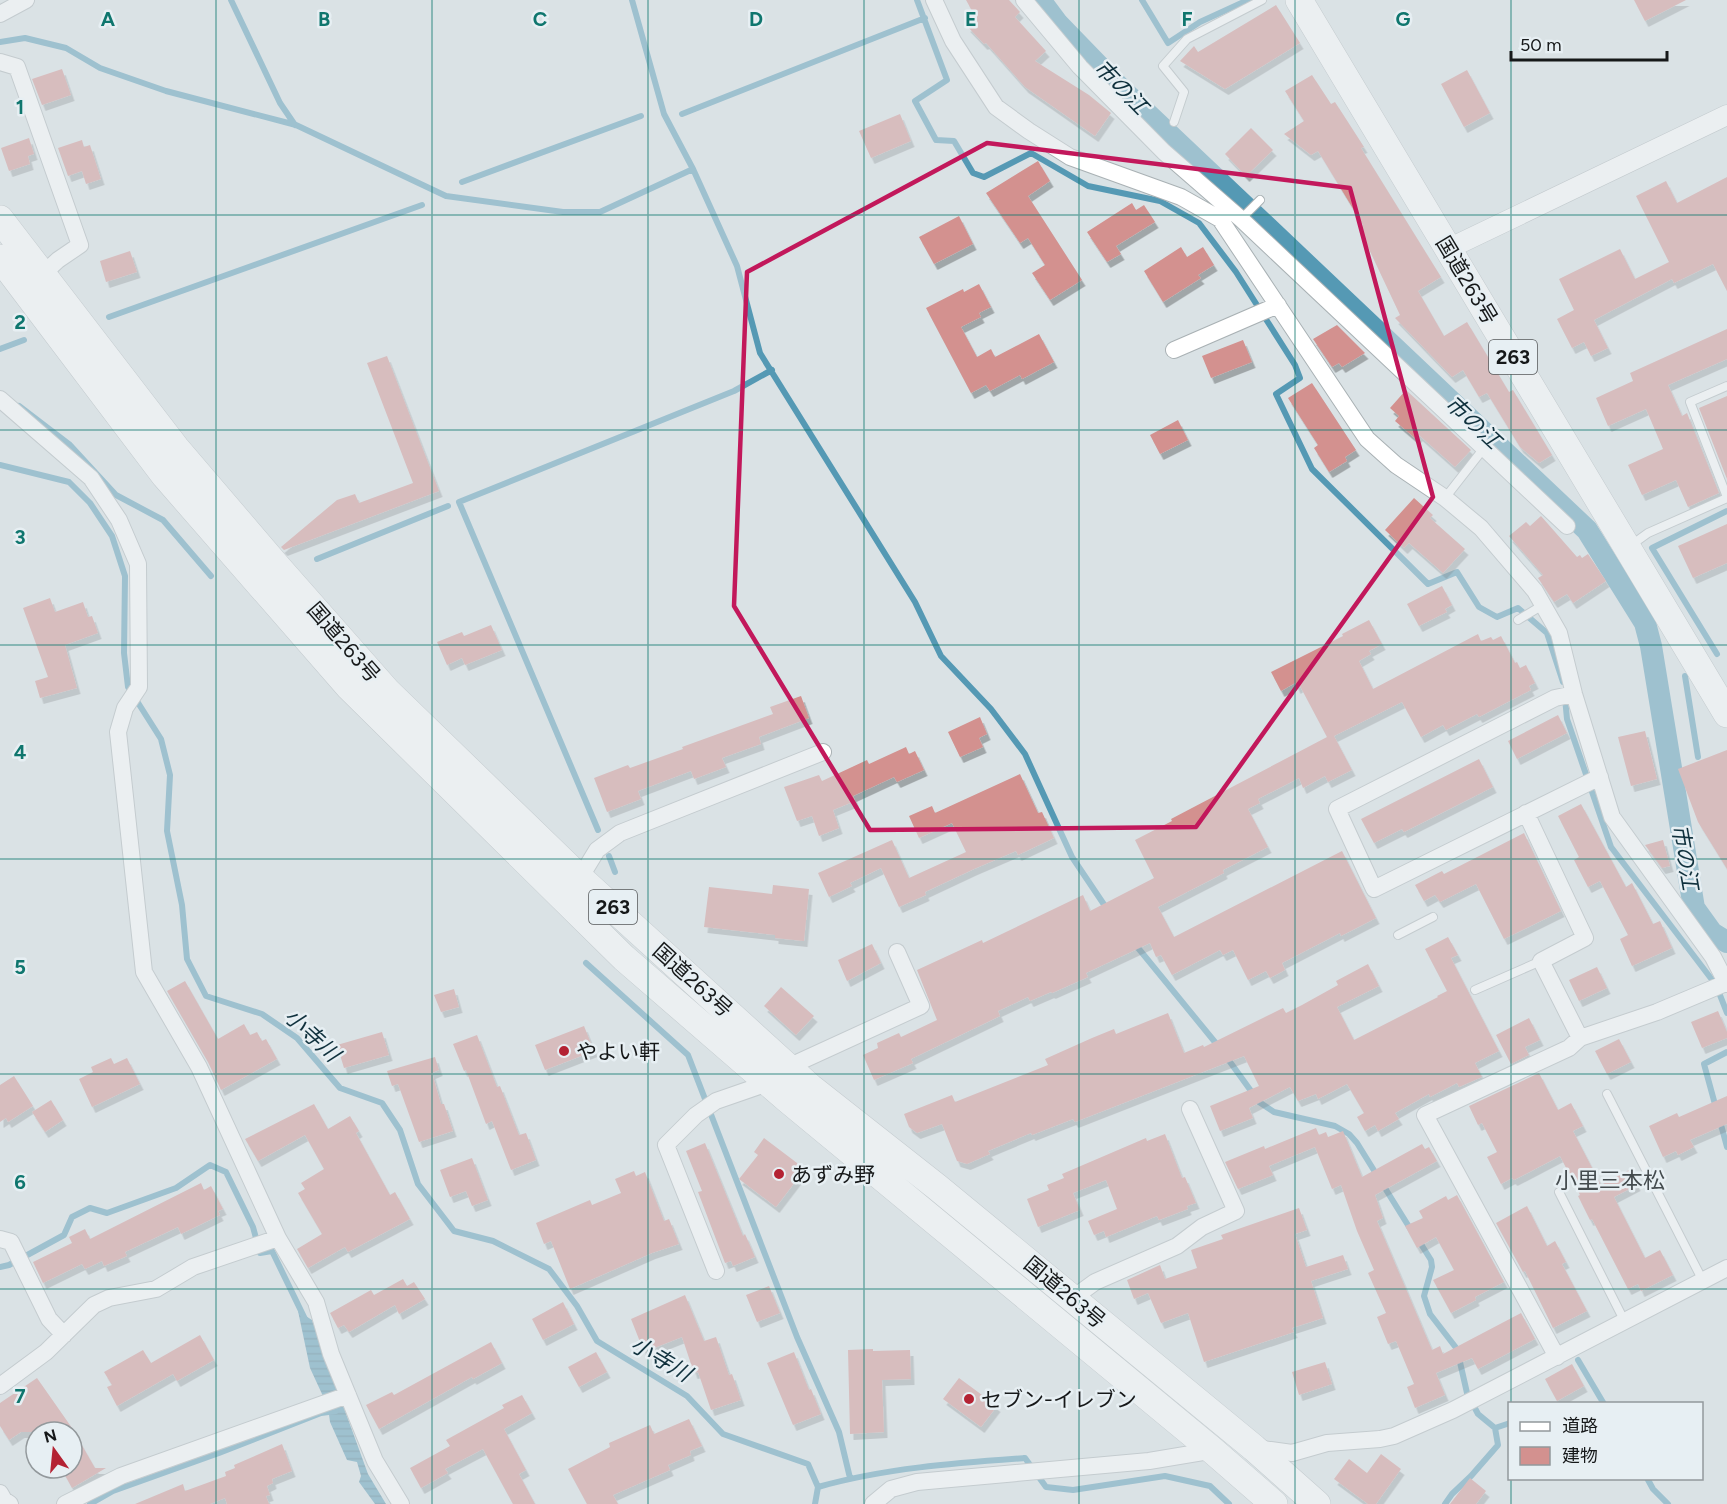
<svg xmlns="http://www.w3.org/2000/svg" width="1727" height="1504" font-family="Figtree,'Noto Sans JP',sans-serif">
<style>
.water{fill:url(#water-rules)}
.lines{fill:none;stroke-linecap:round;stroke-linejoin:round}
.stream{stroke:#5599b4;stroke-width:6}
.canal{stroke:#5599b4;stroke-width:22}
.building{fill:#d3918f;filter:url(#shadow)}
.service-casing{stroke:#a9b1b4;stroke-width:10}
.minor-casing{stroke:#a9b1b4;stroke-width:18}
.tertiary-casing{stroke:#a9b1b4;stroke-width:21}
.trunk-casing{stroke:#a9b1b4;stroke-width:28}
.service{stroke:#fff;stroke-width:8}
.minor{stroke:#fff;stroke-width:16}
.tertiary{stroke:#fff;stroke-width:20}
.trunk{stroke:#fff;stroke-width:27}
.marked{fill:none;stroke:#c2185b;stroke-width:4.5;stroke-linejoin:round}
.grid{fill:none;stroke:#0f766e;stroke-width:1.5;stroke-opacity:0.55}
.poi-dot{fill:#b42233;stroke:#e7eff3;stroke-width:2}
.labels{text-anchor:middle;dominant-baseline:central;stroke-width:5;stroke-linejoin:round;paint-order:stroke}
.shield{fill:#e7eff3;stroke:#55585a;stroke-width:1.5}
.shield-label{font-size:20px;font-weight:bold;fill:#161819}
.street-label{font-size:21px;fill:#161819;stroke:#e7eff3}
.poi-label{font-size:21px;fill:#161819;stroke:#e7eff3;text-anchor:start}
.water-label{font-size:22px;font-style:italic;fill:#10313d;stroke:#e7eff3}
.neighbourhood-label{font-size:22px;fill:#444b4e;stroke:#e7eff3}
.grid-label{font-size:20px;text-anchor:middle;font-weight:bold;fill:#0f766e;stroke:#e7eff3;stroke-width:5;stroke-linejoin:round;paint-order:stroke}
</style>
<defs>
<pattern id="water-rules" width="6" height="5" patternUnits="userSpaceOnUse" patternTransform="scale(1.5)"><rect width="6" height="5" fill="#5599b4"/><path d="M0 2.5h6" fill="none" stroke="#457c92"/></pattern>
<filter id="shadow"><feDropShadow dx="3.5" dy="6" stdDeviation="0" flood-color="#0004"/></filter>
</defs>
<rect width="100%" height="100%" fill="#dae2e5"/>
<path class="water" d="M298,1311l14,9 56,154 18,30h-11l-16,-22 2,-6 -4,-14 -10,-2 -17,-38 -2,-15 -18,-39z"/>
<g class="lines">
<path class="stream" d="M231,0l49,103 15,22
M632,0l32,114 29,55
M917,0l30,80 -32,21 21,39 18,1 19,32 11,4 47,-24 57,33 72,15 39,22 37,49 59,93 5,13 -24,16 36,75 116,115 29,-12 22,35 18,10 21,-9 29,25 16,49
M1142,0l26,43 32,-21 48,-22
M0,42l25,-4 41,10 34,20 66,23 130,34 150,71 117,16h37l93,-43 44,97 23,87 155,249 26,54 50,53 34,45 47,103 35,52
M682,114l243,-96
M462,182l179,-66
M109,317l313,-112
M0,349l24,-9
M19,406l51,39 46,50 47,25 48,56
M0,465l69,17 21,21 22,33 13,40 -1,77 4,34 33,52 9,36 -3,56 15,74 5,54 19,37 56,18 35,24 43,50 42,15 18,27 18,54 36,47 39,10 56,28 28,37 20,35 90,55 36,38 85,30 10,23 -3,17
M317,559l131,-53
M1717,654l-65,-106 75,-37
M1685,676l13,81
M1565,698l2,21 44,128 105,138 11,28
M598,830l-139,-328 275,-111 38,-21
M609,856l6,16
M1134,943l85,104
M586,963l102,92 109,282 42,95 11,46
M1225,1055l34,47 15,10 61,14 14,8 8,9 54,87
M1716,1108l-12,-44 23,-12
M1720,1121l7,26
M1419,1241l12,19 1,7 -8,29 6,18 27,35 10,44 11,21 17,14 15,-5
M0,1267l9,-2 55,-30 8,-18 18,-9 17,5 69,-25 34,-23 16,7 27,55 7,26 12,-2 33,68
M1578,1360l26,44
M1647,1478l6,11 15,15
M818,1487c67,-19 138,-24 207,-29l21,29 27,3 92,-14 45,10 19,18
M90,1504l23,-13 106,-38 102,-40 15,-2
M1445,1504l7,-10 19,-18 27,-31 -3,-17"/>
<path class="canal" d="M1040,0l18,24 63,65 466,441 58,93 6,23 43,262 18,25 15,9"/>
</g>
<path class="building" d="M966,0h43l11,12 -5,5 31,34 -11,10 54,34 22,18 -16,23 -70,-49 -39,-44 -2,1 -17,-18 9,-8z
M1634,0h52l-41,21z
M1276,5l24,38 -75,46 -45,-28 14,-15 4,6z
M62,69l9,26 -29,10 -10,-26z
M1467,70l23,43 -26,14 -23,-43z
M1312,75l19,29 4,-2 29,45 -3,1 80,129 -23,14 26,45 23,-14 42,70 4,-2 39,65 -13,8 -19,-16 -33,-54 -8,4 -16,-27 -11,7 -57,-59 5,-3 -41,-87 4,-3 -45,-74 -7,4 -27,-21 20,-13 -19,-30z
M900,114l11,27 -40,17 -12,-27z
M1251,128l22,22 -27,26 -21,-22z
M29,138l5,16 -6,2 2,8 -21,7 -8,-23z
M82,140l2,7 6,-2 11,34 -15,5 -4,-13 -14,5 -10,-28z
M1038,161l12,20 -22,15 54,84 -32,20 -18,-27 13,-8 -17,-27 -8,5 -34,-50z
M1727,177v114l-14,-27 -39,19 -2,-4 -78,41 14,28 -17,8 -7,-14 -12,6 -15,-29 17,-9 -15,-31 61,-30 15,30 34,-17 -33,-66 30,-15 11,22z
M1132,203l4,7 8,-5 11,17 -39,24 5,8 -14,8 -20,-30z
M959,216l14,28 -39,20 -15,-27z
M1181,247l6,10 16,-10 11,18 -16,10 3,3 -38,24 -19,-31z
M130,251l7,21 -31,10 -6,-21z
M979,284l12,23 -12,6 2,4 -20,10 16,30 14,-8 4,8 44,-23 15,28 -32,17 -2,-4 -30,16 -4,-6 -15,8 -45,-85 37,-19 1,3z
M1337,325l28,28 -23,14 -3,-4 -7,4 -19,-28z
M1727,329v30l-59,26 14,31 5,-3 32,80 -31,14 -12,-27 -34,15 -14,-30 35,-16 -17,-40 -38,17 -12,-28 37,-17 -3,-8z
M1243,340l9,22 -41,16 -9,-22z
M387,356l52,135 -155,59 -3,-3 56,-47 18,-6 4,9 54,-20 -46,-120z
M1312,383l44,67 -11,7 2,4 -18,11 -15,-24 4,-3 -30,-47z
M1406,390l65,60 -16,17 -36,-32 -3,4 -21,-18 4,-5 -9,-8z
M1727,396v83l-28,-71z
M1178,420l10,20 -28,14 -10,-19z
M1414,498l19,17 -3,3 35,31 -22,24 -34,-30 -5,5 -19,-18z
M1541,516l36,41 3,-2 2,3 6,-4 18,27 -33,22 -6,-9 -13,8 -16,-24 5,-3 -34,-39 17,-14 4,4z
M1727,524v39l-34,15 -15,-32z
M1442,586l10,19 -7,4 2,3 -28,14 -12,-22z
M50,598l5,14 28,-10 5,15 4,-1 6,17 -33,12 12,43 -37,10 -5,-17 13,-4 -25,-69z
M1369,620l13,24 -13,7 2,3 -12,7 14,28 105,-55 3,7 10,-4 2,3 8,-4 14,27 2,-1 3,6 6,-3 9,18 -6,3 2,4 -52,27 -2,-3 -31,16 -3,-5 -22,12 -19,-35 -68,34 18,34 -24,12 -3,-6 -22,12 -4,-10 -41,21 2,4 -12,6 20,38 -45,23 1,3 -66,34 16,30 168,-86 34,67 -35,18 -1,-3 -58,30 3,7 -15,8 -4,-7 -18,9 -15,-30 -10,5 -3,-5 -48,25 -11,-20 -5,2 -6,-14 -64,30 2,4 -36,16 -1,-1 -21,9 -2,-4 -30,14 2,5 -89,43 2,4 -39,17 -11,-25 15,-7 -1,-5 22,-10 2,4 36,-17 -20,-50 65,-30 1,3 100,-48 7,16 64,-33 -19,-38 37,-19 -1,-2 156,-82 -27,-51 -3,2 -2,-5 -14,8 -10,-19 72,-36 -1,-2z
M491,625l11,25 -37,15 -3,-7 -15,7 -10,-23 25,-10 2,4z
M801,696l8,22 -50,19 2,7 -39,14 4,9 -32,12 -3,-8 -53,20 3,8 -34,13 -13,-34 34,-13 2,3 53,-19 -1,-2 91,-33 -3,-7z
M1558,715l9,18 -50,26 -9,-18z
M980,717l7,17 -8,4 4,9 -23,10 -12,-25z
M1645,731l12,48 -26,7 -13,-49z
M906,747l3,7 6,-3 9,19 -27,12 -3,-5 -41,19 2,5 -22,9 6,18 -20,8 -7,-20 -15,5 -13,-34 35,-12 3,6 45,-21 2,4z
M1727,750v119l-29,-47 -20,-53z
M1479,759l14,28 -89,45 -2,-3 -28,14 -13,-24z
M1020,774l18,39 4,-1 12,26 -36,17 -2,-4 -42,18 -49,23 1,3 -27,12 -18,-39 -31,15 2,3 -23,11 -11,-24 74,-33 17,38 57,-26 -14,-29 -33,15 -10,-22 23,-10 3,7z
M1581,804l45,83 6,-4 21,41 7,-3 12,27 -40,18 -12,-27 8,-4 -28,-54 -12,6 -14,-27 5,-3 -21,-41z
M1524,833l37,78 -57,28 -28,-55 -36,18 -5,-7 -11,6 -9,-16 27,-14 2,3z
M1663,840l7,26 -8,2 -17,-23z
M773,885l36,4 -5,52 -29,-3v-3l-71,-8 5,-40 63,7z
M1448,937l10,18 -7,3 48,93 -24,12 7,14 -23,10 -2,-4 -27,14 -1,-3 -34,19 4,6 -21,12 -3,-6 -10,6 -8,-14 7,-4 -17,-29 -29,15 -2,-5 -18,7 -8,-14 -41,21 4,10 -33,13 -10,-25 49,-20 -15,-30 -169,66 -2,-3 -41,16 -1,-2 -43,18 2,3 -23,10 -10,-3 -15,-37 -25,9 -8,-6 -5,-13 48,-19 3,7 93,-37 -3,-6 47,-21 22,-9 2,5 52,-21 16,40 19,-8 1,2 79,-39 3,5 16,-8 36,-20 -2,-4 32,-17 11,22 -42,21 17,33 84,-43 -1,-1 10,-5 -22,-42z
M872,944l9,19 -34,18 -9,-21z
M1597,967l10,21 -28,13 -10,-21z
M185,981l33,58 26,-15 6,11 7,-3 5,9 4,-2 11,20 -56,31 -13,-28 -41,-71z
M781,987l33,29 -18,19 -32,-29z
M454,989l5,18 -18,5 -7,-17z
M1718,1011l9,21v6l-25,10 -11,-26z
M1529,1018l11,22 -15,7 4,8 -18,9 -15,-29z
M584,1026l10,25 -49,19 -10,-25z
M382,1032l7,23 -45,13 -7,-23z
M477,1035l20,52 3,-1 19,49 7,-2 10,27 -25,10 -19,-49 -6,3 -20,-54 -2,1 -11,-27z
M1619,1039l12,23 -24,12 -12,-23z
M435,1057l4,13 -7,3 9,31h3l9,27 -34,11 -21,-58 -6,2 -5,-15z
M111,1058l3,6 13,-6 13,26 -48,23 -13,-28 14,-7 -2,-5z
M1539,1073l19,37 13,-7 12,23 -10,5 28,54 28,-15 8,15 -23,12 31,61 15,-8 13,25 -32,16 -3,-7 -10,5 -36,-70 -2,1 -12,-24 2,-1 -20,-39 -46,24 -2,-2 -11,6 -14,-27 10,-5 -15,-29 -4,2 -9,-19z
M14,1076l19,30 -25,16 -2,-4 -6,4v-37z
M1727,1096v28l-37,16 4,7 -16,8 -2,-4 -13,6 -14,-31 28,-13 2,4z
M51,1100l12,20 -18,12 -13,-20z
M314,1104l14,25 22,-13 9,15 -3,2 34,62 5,-3 15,27 -62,33 -3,-5 -37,21 -11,-19 25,-15 -24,-41 7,-4 -4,-6 23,-14 -19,-34 -47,26 -13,-22z
M1316,1128l3,7 7,-3 2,5 15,-6 19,46 60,-33 3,5 4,-2 8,14 -62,34 8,23 -6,3 55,129 8,-4 3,8 78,-41 14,26 -57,30 -6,-11 -36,15 9,22 -30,13 -8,-21 7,-3 -18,-43 -8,3 -11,-27 9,-4 -18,-40 6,-3 -17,-39 -16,-46 -9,4 -17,-42 -46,19 4,9 -35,14 -13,-27 39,-16 1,3z
M1165,1134l17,44 3,-1 11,26 -9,3 1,3 -29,11 -2,-4 -51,21 -2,-6 -10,4 -6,-14 29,-12 -11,-29 -33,13 7,17 -42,17 -11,-28 22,-9 -2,-5 17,-7 -2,-4 84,-36 1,3z
M764,1138l41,31 -29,38 -37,-28 19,-24 -4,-3z
M705,1143l38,93 2,-2 10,23 -22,9 -2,-5 -6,2 -27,-71 4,-1 -16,-40z
M472,1158l16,42 -16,6 -6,-15 -16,6 -10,-27z
M634,1171l2,5 9,-4 19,49 5,-2 10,25 -27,9 -82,36 -19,-48 -7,3 -8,-21 54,-23 2,5 29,-12 -6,-14z
M201,1183l3,7 7,-4 12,23 -5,2 2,4 -39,19 -3,-7 -53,25 2,4 -23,10 -2,-5 -17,8 -3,-5 -39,19 -10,-21 39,-19 -3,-6 16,-8 5,10z
M1457,1195l47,87 -29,15 1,3 -25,13 -18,-33 21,-10 -18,-33 -19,11 -12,-22 18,-8 -4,-7 27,-15 2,4z
M1527,1206l20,40 8,-5 11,21 -4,2 25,47 -34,17 -28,-57 -2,1 -27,-49z
M1299,1208l8,22 -12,4 11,33 37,-12 5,14 -37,12 12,37 -31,10 2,4 -90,30 -16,-49 -27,10 -13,-30 -14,6 -7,-19 33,-15 5,14 32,-11 -6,-18 32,-11 -2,-4z
M403,1279l4,7 7,-4 11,17 -26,15 -4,-9 -46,27 -5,-7 -6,3 -8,-15 41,-23 3,5z
M769,1286l11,27 -23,9 -11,-27z
M685,1295l19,46 12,-4 13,38 3,-1 9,26 -30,10 -13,-38 -4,1 -12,-36 -38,15 -13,-33z
M563,1302l11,22 -31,16 -11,-21z
M200,1335l14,25 -37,21 -4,-7 -56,32 -10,-19 5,-2 -8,-13 39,-22 8,13z
M491,1342l11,21 -29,16 -1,-2 -93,52 -13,-24 26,-13 2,3z
M873,1349v2l37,-1 1,29 -29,1 2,52 -34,2 -2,-84z
M596,1352l11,20 -28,15 -11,-20z
M794,1352l15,38 2,-1 10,25 -28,11 -26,-62z
M1325,1362l7,22 -33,11 -7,-23z
M1572,1364l12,22 -27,15 -12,-22z
M37,1378l35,50 23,40h11l-34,20 -11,-20h11v-36h-51l-12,8 -9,-14v-23z
M959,1378l38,28 -16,21 -38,-28z
M522,1395l10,18 -28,16 22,41 -7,4 16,30h-22l-30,-55 -38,20 3,4 -27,15 -11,-20 40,-22 -4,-6 58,-32 -2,-3z
M689,1419l13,27 -12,5 1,4 -23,10 2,5 -57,25 5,9h-31l-19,-35 42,-22 -1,-4 41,-18 4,9z
M282,1444l10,27 -20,8 1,4 -6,3 3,9 -4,1 3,8h-42l-2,-6 -15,6h-75l48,-20 2,7 41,-15 -1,-4 10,-4 -1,-3z
M1381,1454l20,15 -25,35h-8l-34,-25 15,-20 18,14z
M1470,1478l16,13 -10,13h-26z"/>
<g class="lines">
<defs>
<path id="service" d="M1174,122l10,-30 -21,-26 24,-27 75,-39
M1240,220l20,-20
M1727,386l-37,16 37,95
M1445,498l39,-50
M1630,546l18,-13 79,-35
M1518,620l25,-15
M1398,935l35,-18
M1475,990l66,-29
M1607,1094l96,187
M1559,1192l66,130"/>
<path id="minor" d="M934,0l19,41 43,66 33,24 41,26 111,40 39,22 147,220 29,26 49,33 36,30 54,63 24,42 15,61 38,123 101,140 14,27
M1024,0l56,67 84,85 77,67 326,307
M0,14l26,-14
M0,62l17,5 63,178 -22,15 -15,14
M1174,350l104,-45
M0,399l91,79 28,42 19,44 1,123 -14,21 -7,24 26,240 55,95 79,171 38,64 15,52 44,107 26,43
M1574,694l-19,4 -218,111 37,80 226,-112
M1526,813l59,125 -44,23 39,77 77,-26 69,-29
M580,878l17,-28 23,-17 203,-81
M788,1067l133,-61 -24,-54
M0,1239l11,3 38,77 15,16
M716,1271l-50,-126 30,-30 20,-14 52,-18
M1073,1298l22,-16 82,-36 25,-19 34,-16 -46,-102
M1557,1357l-132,-242 144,-67 11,-10
M0,1386l46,-34 48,-47 15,-7 47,-9 37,-22 85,-29
M1256,1448l36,5 35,-10 53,-4 14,-3 59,-26 274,-142
M0,1493l4,7 6,4
M65,1504l56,-28 227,-81
M873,1504l18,-15 26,-7 232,-21 66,-11"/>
<path id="tertiary" d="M1448,249l279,-134"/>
<path id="trunk" d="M1299,0l428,714
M0,219l176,229 100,117 111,126 193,187 230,209 127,100 317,261 63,56
M0,258l165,218 184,211 275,271 163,141 425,351 62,54"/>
</defs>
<use href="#service" class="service-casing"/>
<use href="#minor" class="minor-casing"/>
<use href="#tertiary" class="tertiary-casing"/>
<use href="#trunk" class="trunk-casing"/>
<use href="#service" class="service"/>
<use href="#minor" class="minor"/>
<use href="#tertiary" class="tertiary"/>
<use href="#trunk" class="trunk"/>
</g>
<path d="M0 0H1727V1504H0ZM987,143l363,45 83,309 -237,330 -326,3 -136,-224 13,-334z" fill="#dae2e5" fill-opacity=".55" fill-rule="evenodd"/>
<path class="marked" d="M987,143l363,45 83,309 -237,330 -326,3 -136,-224 13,-334z"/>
<path class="grid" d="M216,0v1504M432,0v1504M648,0v1504M864,0v1504M1079,0v1504M1295,0v1504M1511,0v1404M0,215h1727M0,430h1727M0,645h1727M0,859h1727M0,1074h1727M0,1289h1727M1511,1478v26"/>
<g class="poi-dot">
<circle cx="564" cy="1051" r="6"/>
<circle cx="779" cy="1174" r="6"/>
<circle cx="969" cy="1399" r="6"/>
</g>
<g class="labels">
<g class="shield">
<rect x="1489" y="340" width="48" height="34" rx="4.5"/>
<rect x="589" y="890" width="48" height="34" rx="4.5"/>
</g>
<g class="shield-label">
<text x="1513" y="357">263</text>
<text x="613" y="907">263</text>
</g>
<g class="street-label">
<text transform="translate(1467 280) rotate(59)">国道263号</text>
<text transform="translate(344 642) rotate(49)">国道263号</text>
<text transform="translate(693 980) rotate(42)">国道263号</text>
<text transform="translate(1065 1292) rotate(40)">国道263号</text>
</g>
<g class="poi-label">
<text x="576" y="1051">やよい軒</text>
<text x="791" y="1174">あずみ野</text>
<text x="981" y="1399">セブン-イレブン</text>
</g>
<g class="water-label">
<text transform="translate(1121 87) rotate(46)">市の江</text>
<text transform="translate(1473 422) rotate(43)">市の江</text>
<text transform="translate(1685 857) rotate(80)">市の江</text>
<text transform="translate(312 1035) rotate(43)">小寺川</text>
<text transform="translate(661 1359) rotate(31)">小寺川</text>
</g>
<g class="neighbourhood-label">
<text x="1610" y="1180">小里三本松</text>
</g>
</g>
<g class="grid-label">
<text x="108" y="26">A</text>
<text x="324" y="26">B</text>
<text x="540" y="26">C</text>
<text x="756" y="26">D</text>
<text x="971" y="26">E</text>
<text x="1187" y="26">F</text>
<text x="1403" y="26">G</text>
<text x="20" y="114">1</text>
<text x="20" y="329">2</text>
<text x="20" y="544">3</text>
<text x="20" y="759">4</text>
<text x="20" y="974">5</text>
<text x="20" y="1189">6</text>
<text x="20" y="1403">7</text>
</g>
<rect x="1508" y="1402" width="195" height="78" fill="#e7eff3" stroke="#93999c" stroke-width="1.5"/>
<rect x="1520" y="1422" width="30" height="9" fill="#ffffff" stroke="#93999c" stroke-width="1.5"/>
<text x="1562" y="1432" font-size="18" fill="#161819">道路</text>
<rect x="1520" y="1447" width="30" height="18" fill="#d3918f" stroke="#93999c" stroke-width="1.5"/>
<text x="1562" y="1462" font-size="18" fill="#161819">建物</text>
<g transform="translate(54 1450) rotate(345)"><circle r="28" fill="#e7eff3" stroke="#93999c" stroke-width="1.5"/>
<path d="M0-4.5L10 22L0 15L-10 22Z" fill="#b42233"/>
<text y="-9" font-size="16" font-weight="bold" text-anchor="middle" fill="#161819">N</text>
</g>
<path d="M1511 51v9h156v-9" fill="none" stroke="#161819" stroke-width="3"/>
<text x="1520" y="51" font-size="18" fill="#161819" stroke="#e7eff3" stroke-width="4.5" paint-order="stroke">50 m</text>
</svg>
